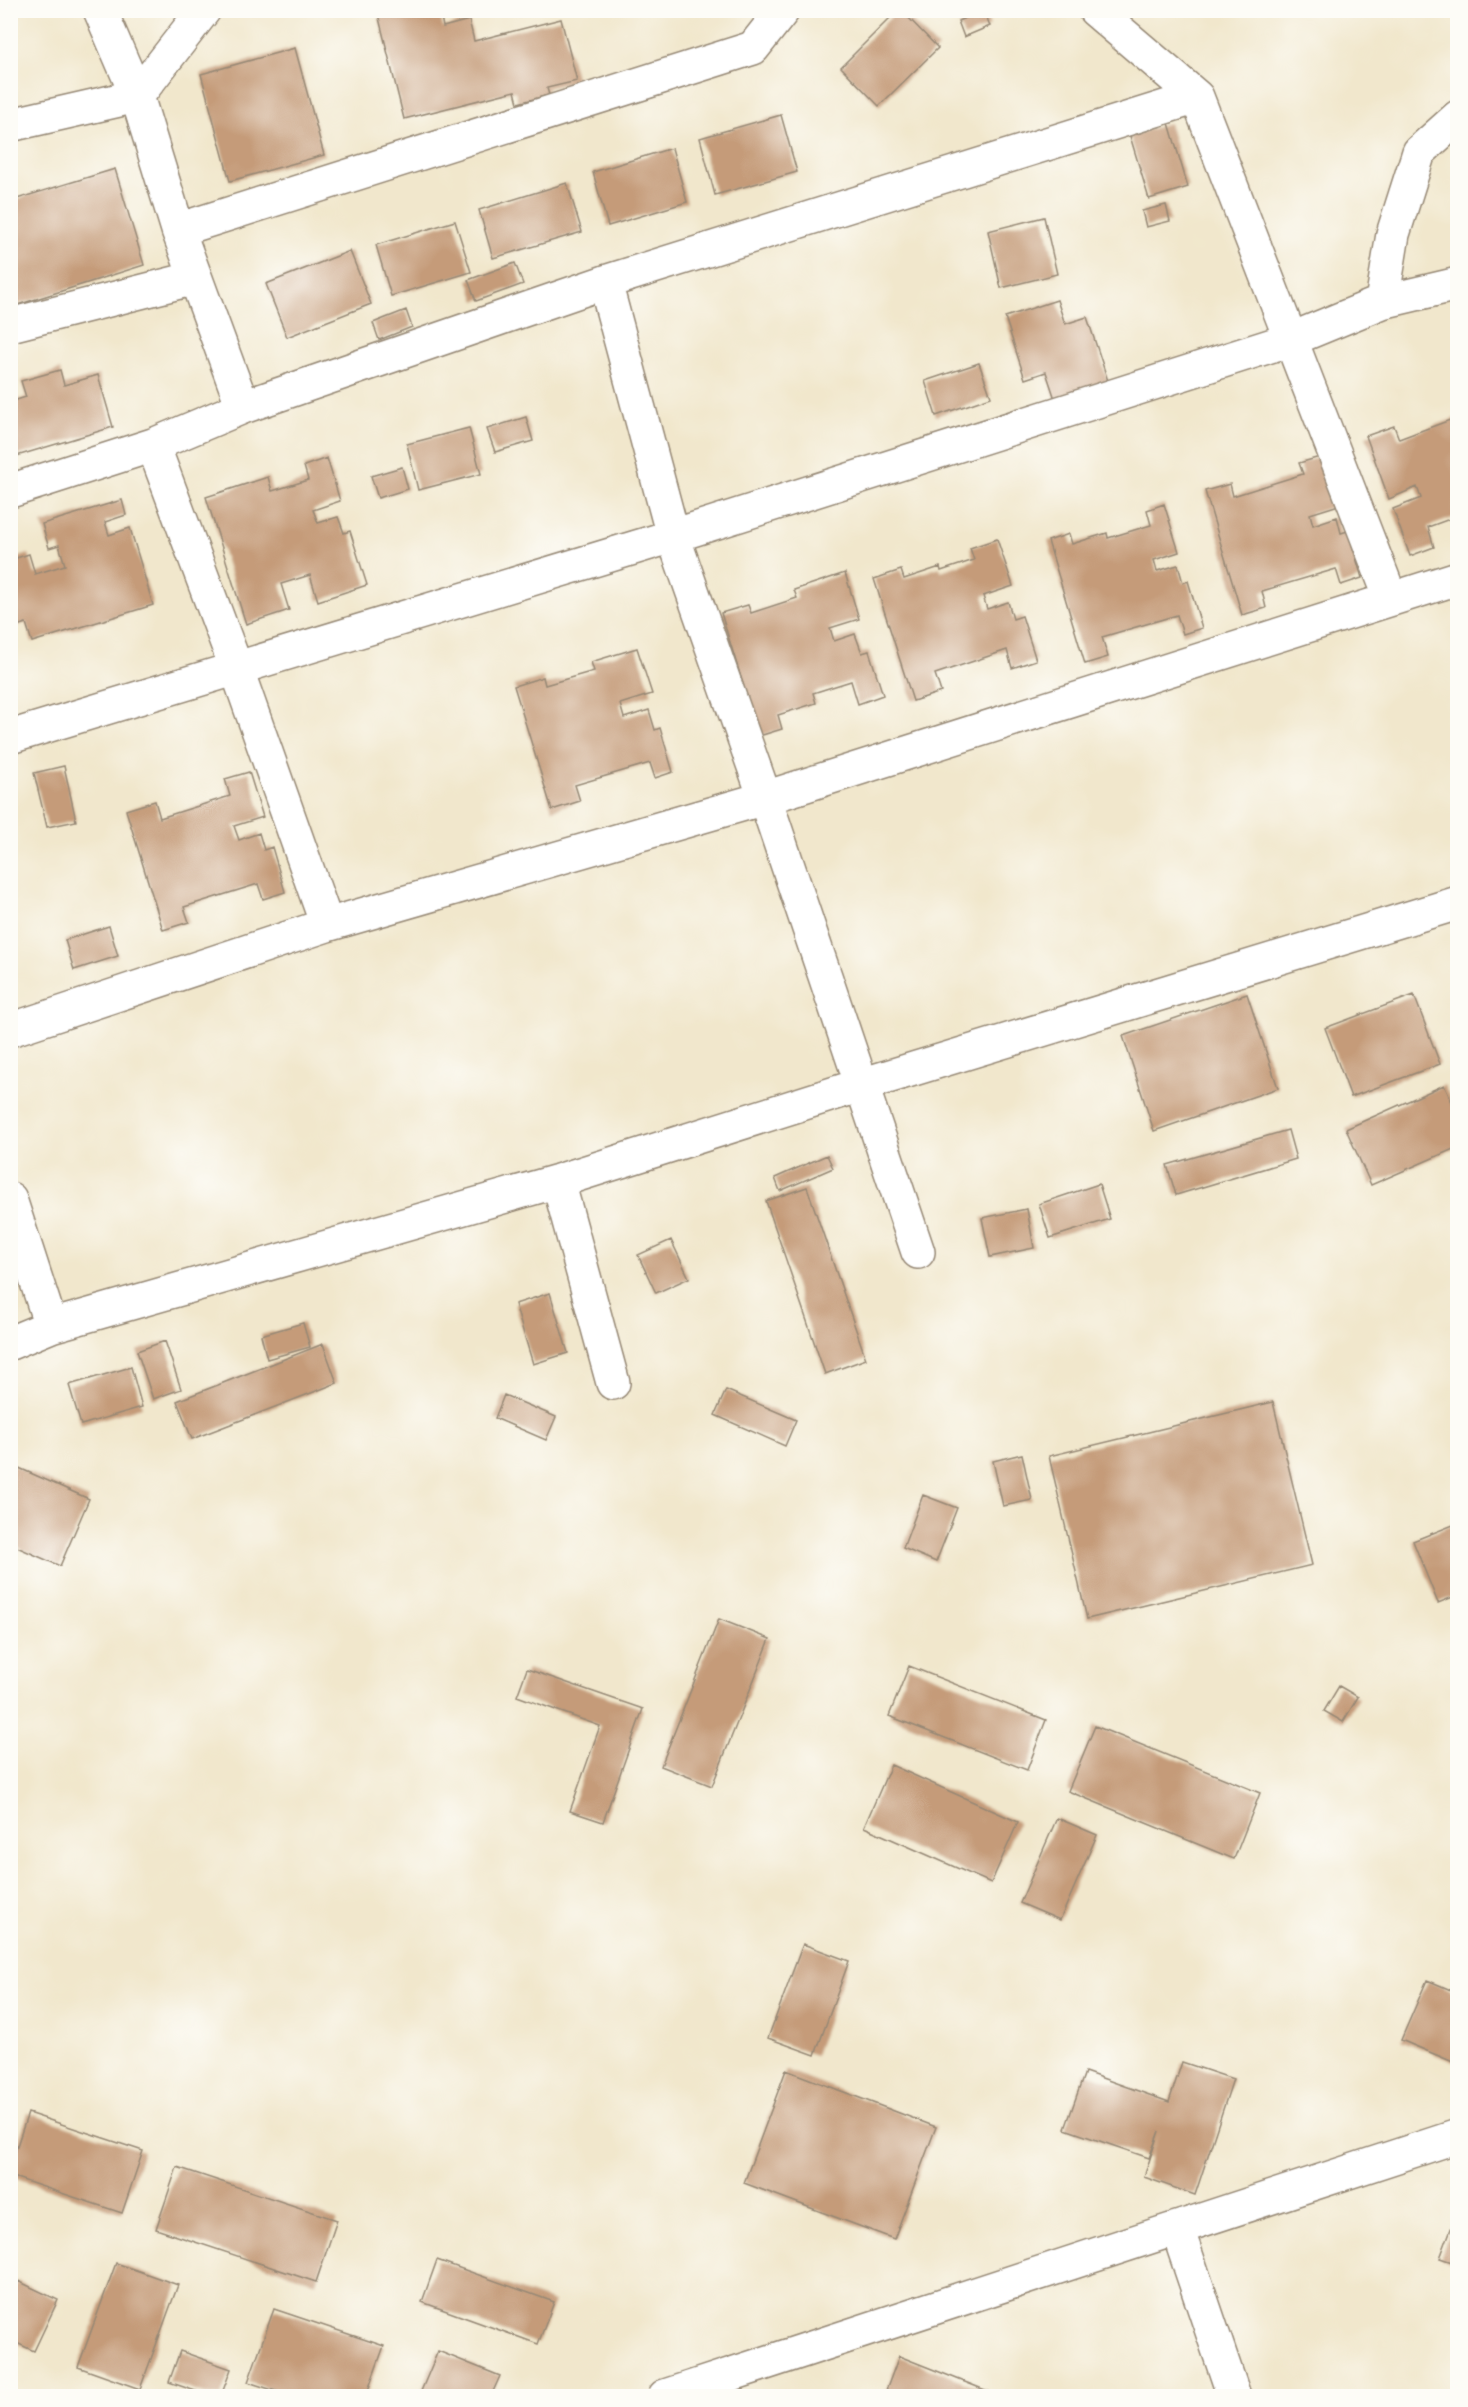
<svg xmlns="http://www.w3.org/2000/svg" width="1468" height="2407" font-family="Alegreya,serif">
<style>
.building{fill:#c59b79}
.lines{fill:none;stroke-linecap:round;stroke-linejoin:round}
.minor-casing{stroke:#968875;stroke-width:36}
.minor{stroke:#fff;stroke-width:33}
</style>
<rect width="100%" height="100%" fill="#fdfcf7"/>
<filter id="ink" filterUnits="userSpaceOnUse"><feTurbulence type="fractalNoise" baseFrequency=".0167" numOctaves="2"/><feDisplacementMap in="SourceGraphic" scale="12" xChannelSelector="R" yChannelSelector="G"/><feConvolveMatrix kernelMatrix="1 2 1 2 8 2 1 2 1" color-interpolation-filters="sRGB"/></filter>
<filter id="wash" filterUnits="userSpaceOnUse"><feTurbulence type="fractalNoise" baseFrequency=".008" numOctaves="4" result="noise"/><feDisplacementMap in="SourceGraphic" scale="24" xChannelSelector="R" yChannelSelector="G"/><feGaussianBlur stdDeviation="1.35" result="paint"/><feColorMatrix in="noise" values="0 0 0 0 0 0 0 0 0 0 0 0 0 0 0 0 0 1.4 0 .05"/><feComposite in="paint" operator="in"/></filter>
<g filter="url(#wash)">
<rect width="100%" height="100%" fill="#f1e7cc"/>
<g id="blocks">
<path class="building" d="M377,10h50l1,5 12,-3 3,15 26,-7 5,21 87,-22 16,62 -30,7 2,7 -31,8 -3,-12 -111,28z
M898,10h3l37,38 -59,58 -38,-39z
M984,10l6,16 -26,11 -6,-16z
M295,48l29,107 -94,26 -29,-107z
M781,115l16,57 -82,23 -15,-57z
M1169,123l19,64 -39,12 -19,-63z
M672,148l15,54 -79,24 -15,-54z
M115,169l29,96 -130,41 -4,-11v-94z
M567,183l15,49 -89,26 -14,-48z
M1166,205l4,16 -24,6 -4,-16z
M1044,217l13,57 -56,14 -13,-57z
M455,221l16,51 -80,24 -15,-51z
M350,251l21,53 -84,33 -21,-53z
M515,263l8,21 -47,17 -8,-21z
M1057,300l8,24 22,-7 21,64 -53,18 -9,-27 -21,7 -20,-62z
M406,310l6,17 -33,13 -6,-17z
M979,363l12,34 -55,19 -11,-35z
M60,370l4,15 34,-10 15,52 -103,31v-56l16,-5 -5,-16z
M526,417l7,24 -38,11 -8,-23z
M1458,417v99l-30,11 6,20 -24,9 -17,-47 28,-11 -4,-11 -28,12 -23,-63 28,-10 5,13z
M469,428l12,46 -63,16 -11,-46z
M1327,455l15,49 -32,10 3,11 24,-8 4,16 7,-2 14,47 -21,7 -5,-16 -74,22 4,17 -24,7 -37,-124 25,-7 3,12 70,-22 -4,-11z
M327,458l13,43 -27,9 5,13 20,-6 6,16 6,-2 17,54 -49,16 -8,-26 -29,9 8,26 -43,14 -40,-127 62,-20 4,14 36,-11 -4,-14z
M402,467l6,22 -30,9 -7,-22z
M122,500l4,15 -21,7 4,13 21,-7 23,77 -121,37 -6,-19 -16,5v-68l19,-6 6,20 30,-9 -6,-20 -10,3 -7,-24z
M1164,504l15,48 -25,8 3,11 21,-6 5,18 5,-2 14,47 -19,6 -6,-19 -75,22 6,20 -23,7 -37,-123 21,-7 3,10 35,-11 1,5 43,-13 -4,-15z
M997,539l16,47 -30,10 4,13 21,-7 5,17 9,-3 14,44 -24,8 -5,-18 -72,24 6,18 -28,9 -39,-122 27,-9 3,9 36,-12 1,4 33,-11 -4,-12z
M845,573l14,46 -29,9 4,13 21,-7 7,19 7,-2 14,44 -25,9 -7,-23 -38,12 3,10 -38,12 4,14 -23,7 -38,-123 27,-8 3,8 46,-15 -3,-8z
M637,648l15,46 -32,10 4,14 25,-8 6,20 5,-2 13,44 -18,6 -5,-15 -75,22 5,16 -28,9 -38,-124 29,-9 2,8 49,-14 -3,-9z
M64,766l12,55 -29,6 -13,-54z
M249,772l14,45 -29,9 5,14 20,-7 5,17 8,-3 13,45 -22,7 -5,-15 -74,23 5,15 -26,8 -37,-120 29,-9 5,17 70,-22 -5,-17z
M109,926l9,30 -44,14 -9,-30z
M1247,994l31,94 -124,43 -31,-95z
M1414,995l26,69 -89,33 -26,-69z
M1444,1085l14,30v32l-87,38 -25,-56z
M1288,1130l8,29 -120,36 -9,-30z
M827,1155l6,13 -53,23 -5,-13z
M1099,1184l11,35 -60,19 -11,-34z
M807,1187l59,172 -41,15 -59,-173z
M1027,1209l7,39 -44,9 -8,-39z
M671,1240l18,38 -33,15 -18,-38z
M550,1293l18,60 -35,11 -18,-60z
M303,1323l7,24 -43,12 -6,-24z
M165,1341l16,48 -28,10 -16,-48z
M323,1344l14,39 -145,56 -15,-38z
M131,1367l11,40 -61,18 -12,-40z
M726,1390l70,30 -11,26 -70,-31z
M504,1395l52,22 -10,23 -51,-22z
M1273,1402l39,163 -225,54 -38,-163z
M1022,1454l10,46 -29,6 -10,-45z
M10,1464l79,35 -29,67 -50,-22z
M923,1495l34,13 -21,54 -33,-14z
M1458,1523v72l-20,8 -25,-62z
M719,1619l51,20 -58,147 -51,-20z
M909,1666l137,54 -19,50 -138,-54z
M527,1669l116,40 -40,113 -33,-11 30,-85 -83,-30z
M1339,1686l19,11 -15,25 -19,-11z
M1095,1726l165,67 -26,66 -166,-68z
M891,1765l127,57 -27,61 -127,-56z
M1057,1818l40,17 -37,85 -40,-17z
M803,1944l46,17 -34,94 -47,-17z
M1427,1980l31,13v71l-57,-24z
M1182,2062l51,17 -38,116 -51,-18 15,-46 -10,27 -84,-29 20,-57 84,30z
M786,2070l150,57 -42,112 -150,-56z
M28,2113l115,38 -21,62 -112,-37v-9z
M177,2167l160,53 -21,62 -160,-53z
M1458,2210v54l-18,-6z
M437,2260l117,42 -16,42 -116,-42z
M116,2263l62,22 -38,104 -62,-22z
M18,2281l40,19 -24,51 -24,-11v-44z
M274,2309l110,37 -18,50h-75l-43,-14z
M180,2351l51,18 -10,27h-11l-41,-14z
M438,2351l62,25 -9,20h-72z
M899,2356l91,36 -2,4h-104z"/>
</g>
</g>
<g filter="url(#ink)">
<use href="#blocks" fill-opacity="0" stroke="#968875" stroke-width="1.5"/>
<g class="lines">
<defs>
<path id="minor" d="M100,10l37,86 41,134 65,177
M1095,10l102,87 194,502
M10,125l127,-29 67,-86
M178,230l575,-182 30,-38
M605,282l68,254 92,262 153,454
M1382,302l11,-68 26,-82 39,-35
M10,325l185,-47
M153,445l84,225 90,255
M10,491l143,-46 90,-38 362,-125 592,-185
M10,737l663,-201 619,-197 90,-37 76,-18
M10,1030l317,-105 438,-127 693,-220
M558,1181l55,202
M10,1199l41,127
M10,1343l41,-17 507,-145 303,-96 597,-182
M1177,2228l57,168
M665,2396l793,-260"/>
</defs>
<use href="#minor" class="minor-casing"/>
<use href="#minor" class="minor"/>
</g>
</g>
<rect width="1468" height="2407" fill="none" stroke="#fdfcf7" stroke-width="36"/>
</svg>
